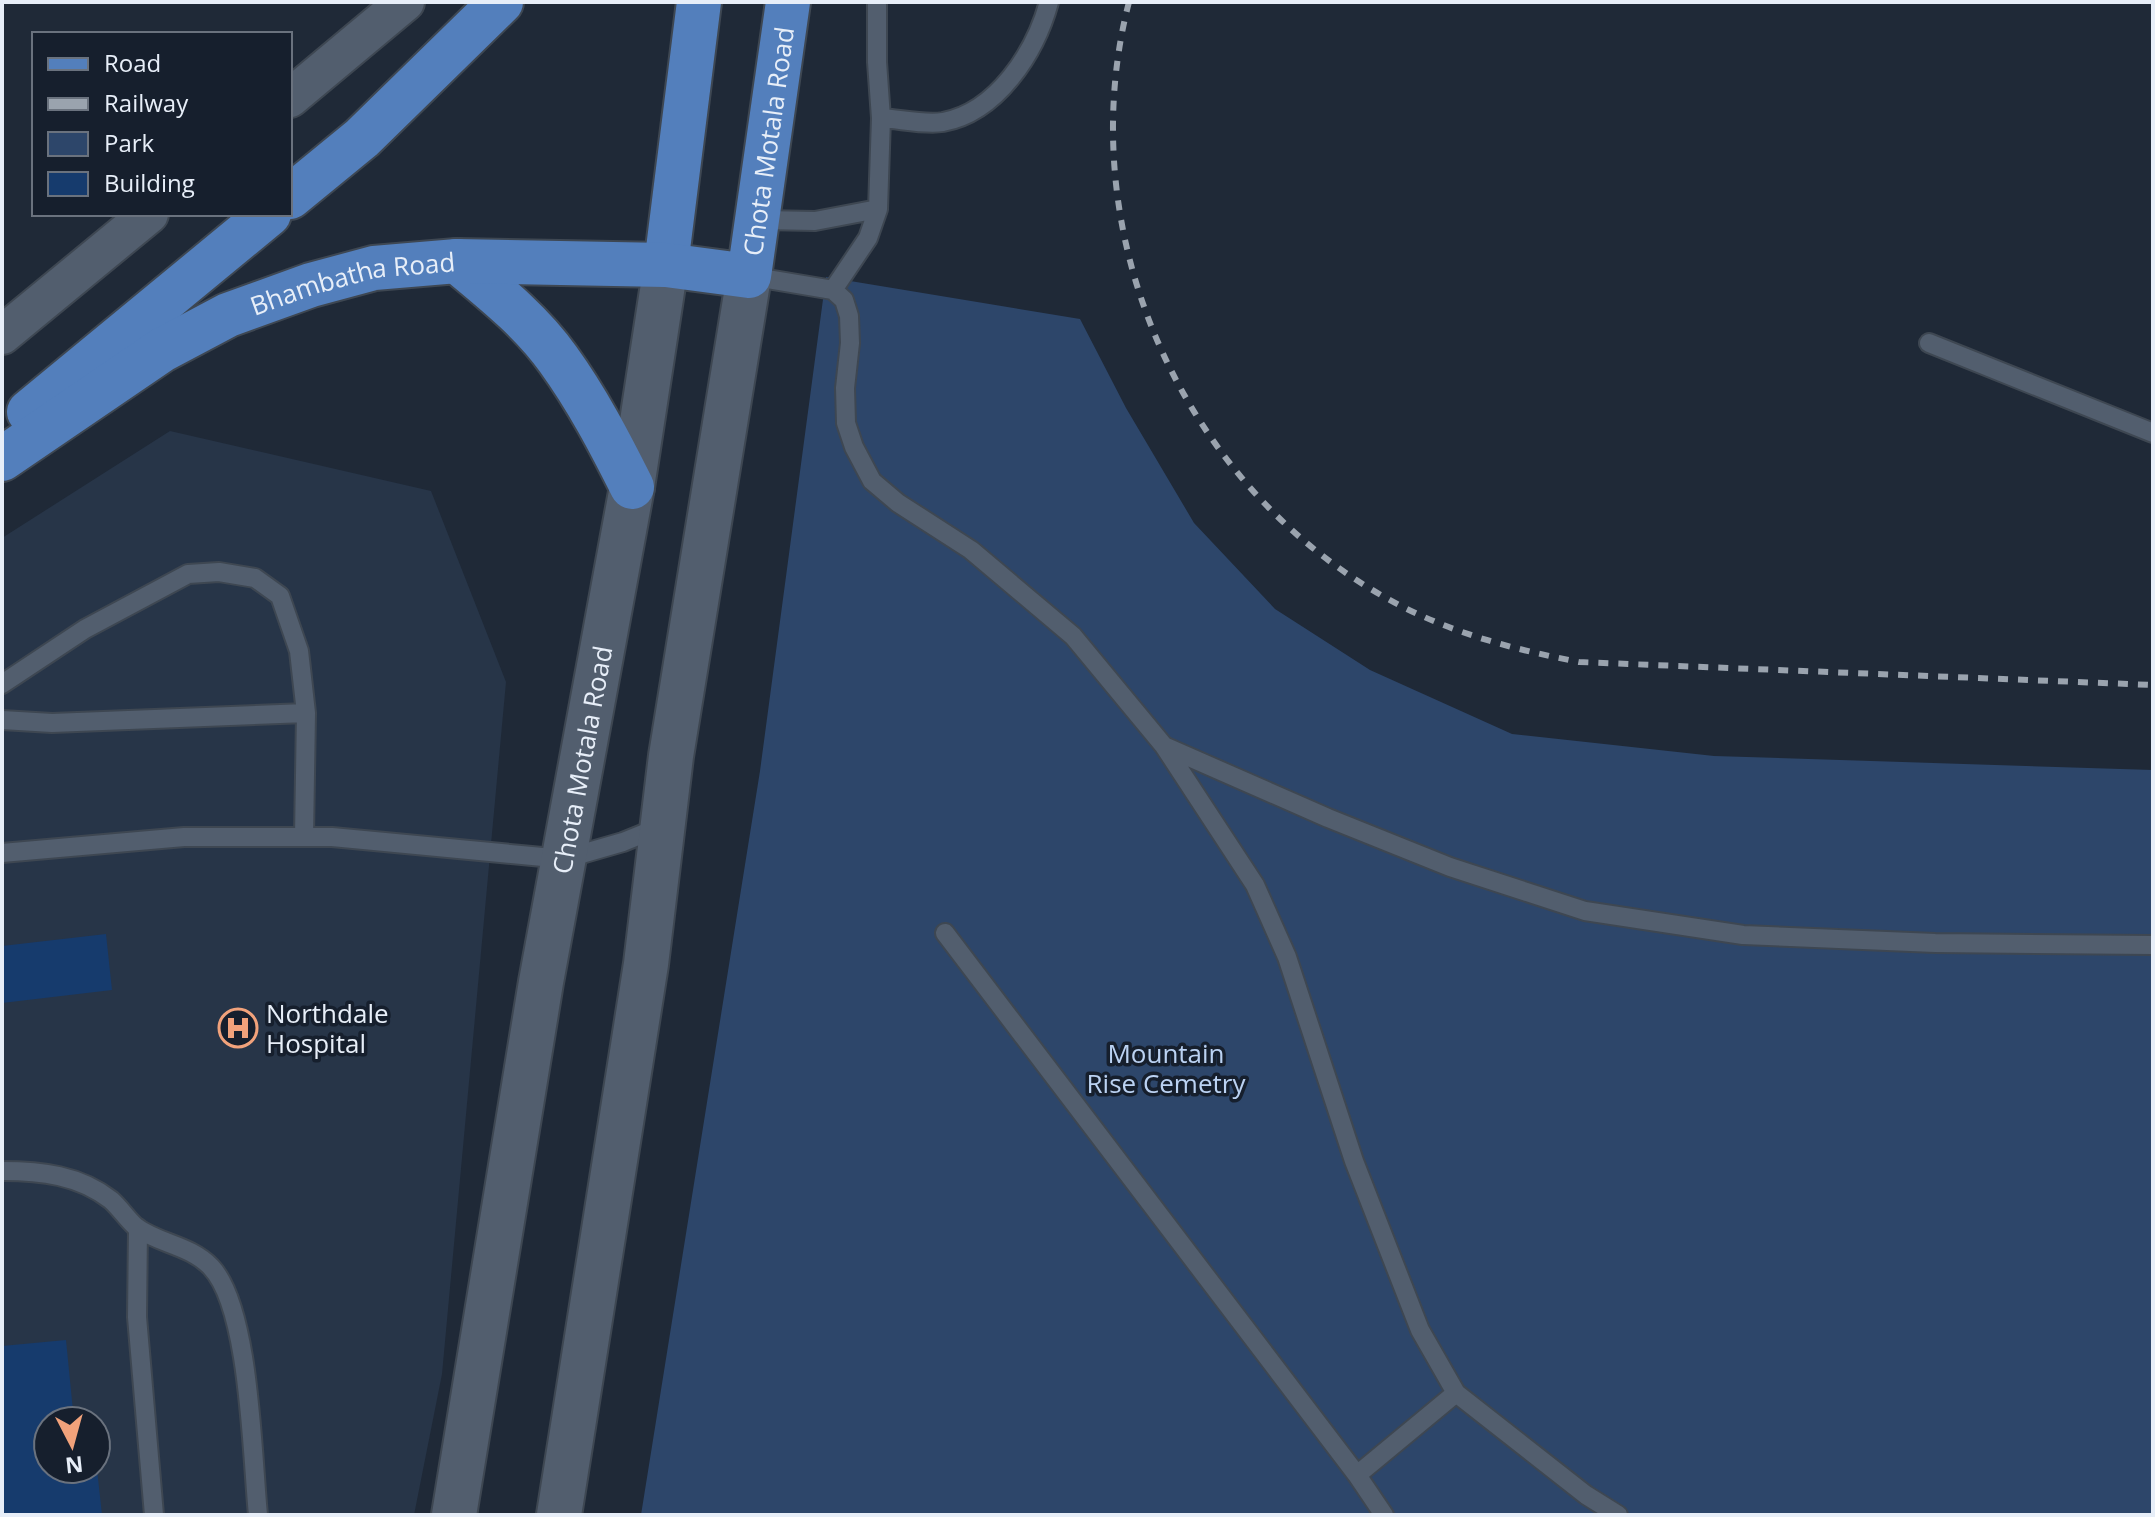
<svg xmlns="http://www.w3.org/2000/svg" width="2155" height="1517" font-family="'Open Sans',sans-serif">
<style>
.built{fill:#273548;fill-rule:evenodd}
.green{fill:#2d466a}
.building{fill:#163b6d}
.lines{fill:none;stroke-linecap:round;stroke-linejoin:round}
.service-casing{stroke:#3e4752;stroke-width:22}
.minor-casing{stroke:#3e4752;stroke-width:42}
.tertiary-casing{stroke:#3e4752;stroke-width:48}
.primary-casing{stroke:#3e4752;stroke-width:48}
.service{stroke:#525e6e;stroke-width:18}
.minor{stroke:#525e6e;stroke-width:38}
.tertiary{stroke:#525e6e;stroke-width:44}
.primary{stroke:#537fbc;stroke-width:44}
.rail{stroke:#9aa3ae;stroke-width:6;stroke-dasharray:10 10;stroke-linecap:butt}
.labels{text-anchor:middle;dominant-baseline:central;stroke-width:7;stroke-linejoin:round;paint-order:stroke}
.street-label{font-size:26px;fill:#e7eef8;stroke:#161f2d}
.poi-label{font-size:26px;fill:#e7eef8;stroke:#161f2d;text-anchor:start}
.park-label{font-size:26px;fill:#bbd2f2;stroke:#161f2d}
</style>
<rect width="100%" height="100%" fill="#1f2937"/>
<path class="built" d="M170,431l261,60 75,191 -64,692 -28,141h-412v-977zM48,1421h48v48h-48z"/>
<path class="green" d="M826,277l254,42 46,89 68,115 81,86 95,61 142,64 202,22 439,14v745h-1512l119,-744z"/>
<path class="building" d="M106,934l6,56 -110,13v-57z
M66,1340l8,81h-26v48h49l5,46h-100v-169z"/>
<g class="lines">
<defs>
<path id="service" d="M881,118c19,1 43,7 62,4 54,-10 92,-69 106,-120
M756,220l59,1 63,-12
M749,276l84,14 11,10 5,16 1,27 -5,45 1,35 8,24 18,34 26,22 73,47 102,86 91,110 91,139 32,72 67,204 66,169 36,63 130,102 32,20
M833,290l35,-52 10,-29 3,-91 -4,-56v-60
M1929,343l224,90
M2,684l83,-55 103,-55 31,-2 36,6 25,18 19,55 7,62 -2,124
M2,720l50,3 254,-10
M1164,746l164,72 122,49 135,44 158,24 192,8 218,2
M2,853l182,-16h148l232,22 59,-17 37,-15
M945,933l412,542 27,40
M2,1171c39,0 77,4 109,29 9,8 16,19 25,27 23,17 54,18 75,40 39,41 41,189 47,248
M138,1228l-1,89 17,198
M1357,1475l99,-82"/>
<path id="minor" d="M290,98l115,-96
M2,335l147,-121"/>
<g id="tertiary">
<path id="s1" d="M454,1515l87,-533 91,-495 34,-222"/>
<path d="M559,1515l87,-551 25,-208 78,-480"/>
</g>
<g id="primary">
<path d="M290,197l72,-59 139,-136"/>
<path d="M457,261c36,30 74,60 101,98 29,40 52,84 74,128"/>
<path d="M666,265l33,-263"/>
<path d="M29,412l240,-198"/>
<path id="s2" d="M2,459l160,-109 66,-35 83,-30 63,-17 83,-7 209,4 83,11 39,-274"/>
</g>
</defs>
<use href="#service" class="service-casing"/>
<use href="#minor" class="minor-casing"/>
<use href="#tertiary" class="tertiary-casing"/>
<use href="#primary" class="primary-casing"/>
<use href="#service" class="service"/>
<use href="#minor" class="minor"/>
<use href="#tertiary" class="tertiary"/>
<use href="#primary" class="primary"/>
<path class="rail" d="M1129,2c-61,234 57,493 272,604 57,29 116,44 178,56l574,23"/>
</g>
<defs>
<symbol id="hospital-ring" viewBox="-11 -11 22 22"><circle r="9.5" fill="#161f2d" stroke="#f1a27b" stroke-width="1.5"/><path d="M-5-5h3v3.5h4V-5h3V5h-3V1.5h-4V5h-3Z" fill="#f1a27b"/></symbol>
</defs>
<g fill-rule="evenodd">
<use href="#hospital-ring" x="216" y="1006" width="44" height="44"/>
</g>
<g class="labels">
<g class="street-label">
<text stroke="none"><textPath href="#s2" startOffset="934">Chota Motala Road</textPath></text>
<text stroke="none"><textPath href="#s2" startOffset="398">Bhambatha Road</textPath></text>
<text stroke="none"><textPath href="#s1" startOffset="766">Chota Motala Road</textPath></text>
</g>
<g class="poi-label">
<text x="266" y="1013">Northdale<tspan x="266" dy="30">Hospital</tspan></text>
</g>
<g class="park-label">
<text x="1166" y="1053">Mountain<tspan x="1166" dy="30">Rise Cemetry</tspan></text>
</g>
</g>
<rect width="2155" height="1517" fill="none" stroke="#e7eef8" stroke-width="8"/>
<rect x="32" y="32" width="260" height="184" fill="#161f2d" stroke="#6a727e" stroke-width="2"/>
<rect x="48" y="58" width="40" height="12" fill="#537fbc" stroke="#6a727e" stroke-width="2"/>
<text x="104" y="72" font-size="24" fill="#e7eef8">Road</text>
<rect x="48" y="98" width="40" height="12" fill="#9aa3ae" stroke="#6a727e" stroke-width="2"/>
<text x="104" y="112" font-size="24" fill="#e7eef8">Railway</text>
<rect x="48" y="132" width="40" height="24" fill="#2d466a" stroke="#6a727e" stroke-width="2"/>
<text x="104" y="152" font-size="24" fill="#e7eef8">Park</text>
<rect x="48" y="172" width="40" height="24" fill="#163b6d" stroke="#6a727e" stroke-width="2"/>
<text x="104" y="192" font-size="24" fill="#e7eef8">Building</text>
<g transform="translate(72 1445) rotate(174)"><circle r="38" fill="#161f2d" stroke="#6a727e" stroke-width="2"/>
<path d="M0-6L14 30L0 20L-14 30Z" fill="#f1a27b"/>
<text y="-12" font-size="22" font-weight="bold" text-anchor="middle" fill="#e7eef8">N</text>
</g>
</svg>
